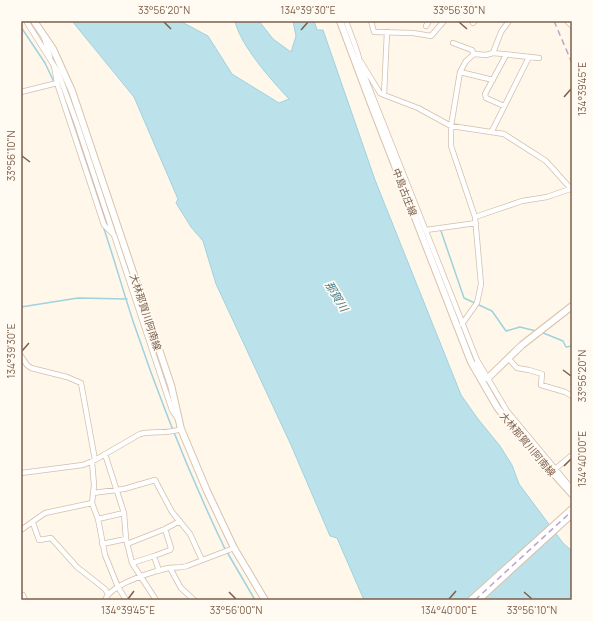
<svg xmlns="http://www.w3.org/2000/svg" width="593" height="621" font-family="Manrope,'Noto Sans JP',sans-serif">
<style>
.water{fill:#bbe2eb;stroke:#a0d2de}
.lines{fill:none;stroke-linecap:round;stroke-linejoin:round}
.stream{stroke:#a0d2de;stroke-width:1.5}
.minor-casing{stroke:#d3bfad;stroke-width:6}
.secondary-casing{stroke:#d9c2ac;stroke-width:8}
.minor{stroke:#fff;stroke-width:4.5}
.secondary{stroke:#fff;stroke-width:6}
.rail{stroke:#bba5cb;stroke-width:1.5;stroke-dasharray:6 4;stroke-linecap:butt}
.ticks{fill:none;stroke:#7d5e49;stroke-width:1.5}
.labels{text-anchor:middle;dominant-baseline:central;stroke-width:3.5;stroke-linejoin:round;paint-order:stroke}
.street-label{font-size:10px;fill:#7d5e49;stroke:#fffaf2}
.water-label{font-size:11px;font-style:italic;fill:#3d7b8b;stroke:#fffaf2}
.neatline{fill:none;stroke:#7d5e49;stroke-width:1.5}
.ticks-label{font-size:10px;text-anchor:middle;fill:#7d5e49}
</style>
<rect width="100%" height="100%" fill="#fef7ea"/>
<path class="water" d="M72,21h108l28,15 24,38 47,29 10,-4c-17,-18 -49,-54 -54,-78h24l14,18 18,13 5,-16 -3,-15h21l3,9h6l52,150 86,215 17,24 22,27 12,19 7,19 44,59 9,8v49h-208l-27,-62 -7,-2 -39,-91 -75,-161 -13,-43 -12,-14 -15,-24 2,-4 -44,-102z"/>
<g class="lines">
<path class="stream" d="M21,27l24,36 9,19
M103,226c11,32 20,65 31,98 26,77 56,152 91,225
M441,231l23,67 28,13 14,20 14,-4 16,4
M21,307l57,-9 49,1
M541,332l22,9 3,6 6,-1
M227,552l28,48"/>
<defs>
<path id="minor" d="M26,21l32,51 19,52 36,109
M346,21c5,15 13,31 15,46l116,293 30,51 65,78
M371,21l3,11 39,1 18,3 13,-15
M567,21l5,5
M473,23l2,-2
M426,26l3,-5
M44,37l6,20
M453,43l19,7 2,4
M493,53l8,-21 8,-11
M361,62l19,31 4,2 34,13 33,18 53,8 42,27 26,29
M54,66l3,17 47,142 10,10 58,175 6,9
M460,72l6,-11 8,-7 12,1 7,-2 46,5
M21,92l36,-9
M384,95l3,-63
M504,106l-18,-8 -1,-4 21,-39
M492,131l37,-74
M475,217l47,-16 25,-4 23,-8
M426,230l50,-7
M462,324l15,-21 4,-19 -6,-67 -24,-71v-20l9,-54 33,8
M21,356l6,9 4,3 36,9 14,6 14,77
M508,358l9,10 12,2 13,4 -1,11 24,7 7,4
M105,454l19,59 2,26 6,24 24,37
M92,462l2,23 -2,18 6,16 7,36 13,32 8,13
M554,470l18,-15
M21,473l62,-8 12,-5 45,-26c14,-4 25,1 41,-5
M93,493l31,-4 31,-9 17,32 18,22 12,26
M98,519l26,-6
M33,523l6,17 12,-2 26,29 28,22 3,5
M165,529l15,-8
M21,530l24,-17 47,-10
M102,544l24,-5
M127,544l38,-15 6,19 -1,2 -16,6
M132,563l22,-7 5,15
M170,568l11,20 13,12
M21,596l2,-1 2,5
M105,600c6,-16 47,-28 63,-32 7,-1 13,0 19,-2l47,-18"/>
<path id="secondary" d="M34,21l19,28 19,42 99,294 10,44 26,62 27,57 31,52
M340,21l31,83 100,258 26,45 18,24 57,63
M476,365l9,13h3l34,-33 50,-39
M471,600l101,-91
M478,600l94,-86"/>
</defs>
<use href="#minor" class="minor-casing"/>
<use href="#secondary" class="secondary-casing"/>
<use href="#minor" class="minor"/>
<use href="#secondary" class="secondary"/>
<path class="rail" d="M554,21l18,42
M475,600l97,-89"/>
</g>
<path class="ticks" d="M164,22l7,7M459,22l8,7M301,30l7,-8M564,97l7,-8M22,156l8,6M22,351l7,-8M563,370l8,6M564,466l7,-7M229,592l7,7M524,592l8,7M128,599l6,-8M449,599l7,-8"/>
<g class="labels">
<g class="street-label">
<text transform="translate(405 192) rotate(69)">中島古庄線</text>
<text transform="translate(146 312) rotate(72)">大林那賀川阿南線</text>
<text transform="translate(528 444) rotate(50)">大林那賀川阿南線</text>
</g>
<g class="water-label">
<text transform="translate(337 296) rotate(59)">那賀川</text>
</g>
</g>
<rect width="593" height="621" fill="none" stroke="#fffaf2" stroke-width="44"/>
<rect x="22" y="22" width="549" height="577" class="neatline"/>
<g class="ticks-label">
<text x="164" y="14">33°56'20"N</text>
<text x="308" y="14">134°39'30"E</text>
<text x="459" y="14">33°56'30"N</text>
<text transform="translate(582 89) rotate(-90)" y="4">134°39'45"E</text>
<text transform="translate(11 156) rotate(-90)" y="4">33°56'10"N</text>
<text transform="translate(11 351) rotate(-90)" y="4">134°39'30"E</text>
<text transform="translate(582 376) rotate(-90)" y="4">33°56'20"N</text>
<text transform="translate(582 459) rotate(-90)" y="4">134°40'00"E</text>
<text x="128" y="614">134°39'45"E</text>
<text x="236" y="614">33°56'00"N</text>
<text x="449" y="614">134°40'00"E</text>
<text x="532" y="614">33°56'10"N</text>
</g>
</svg>
